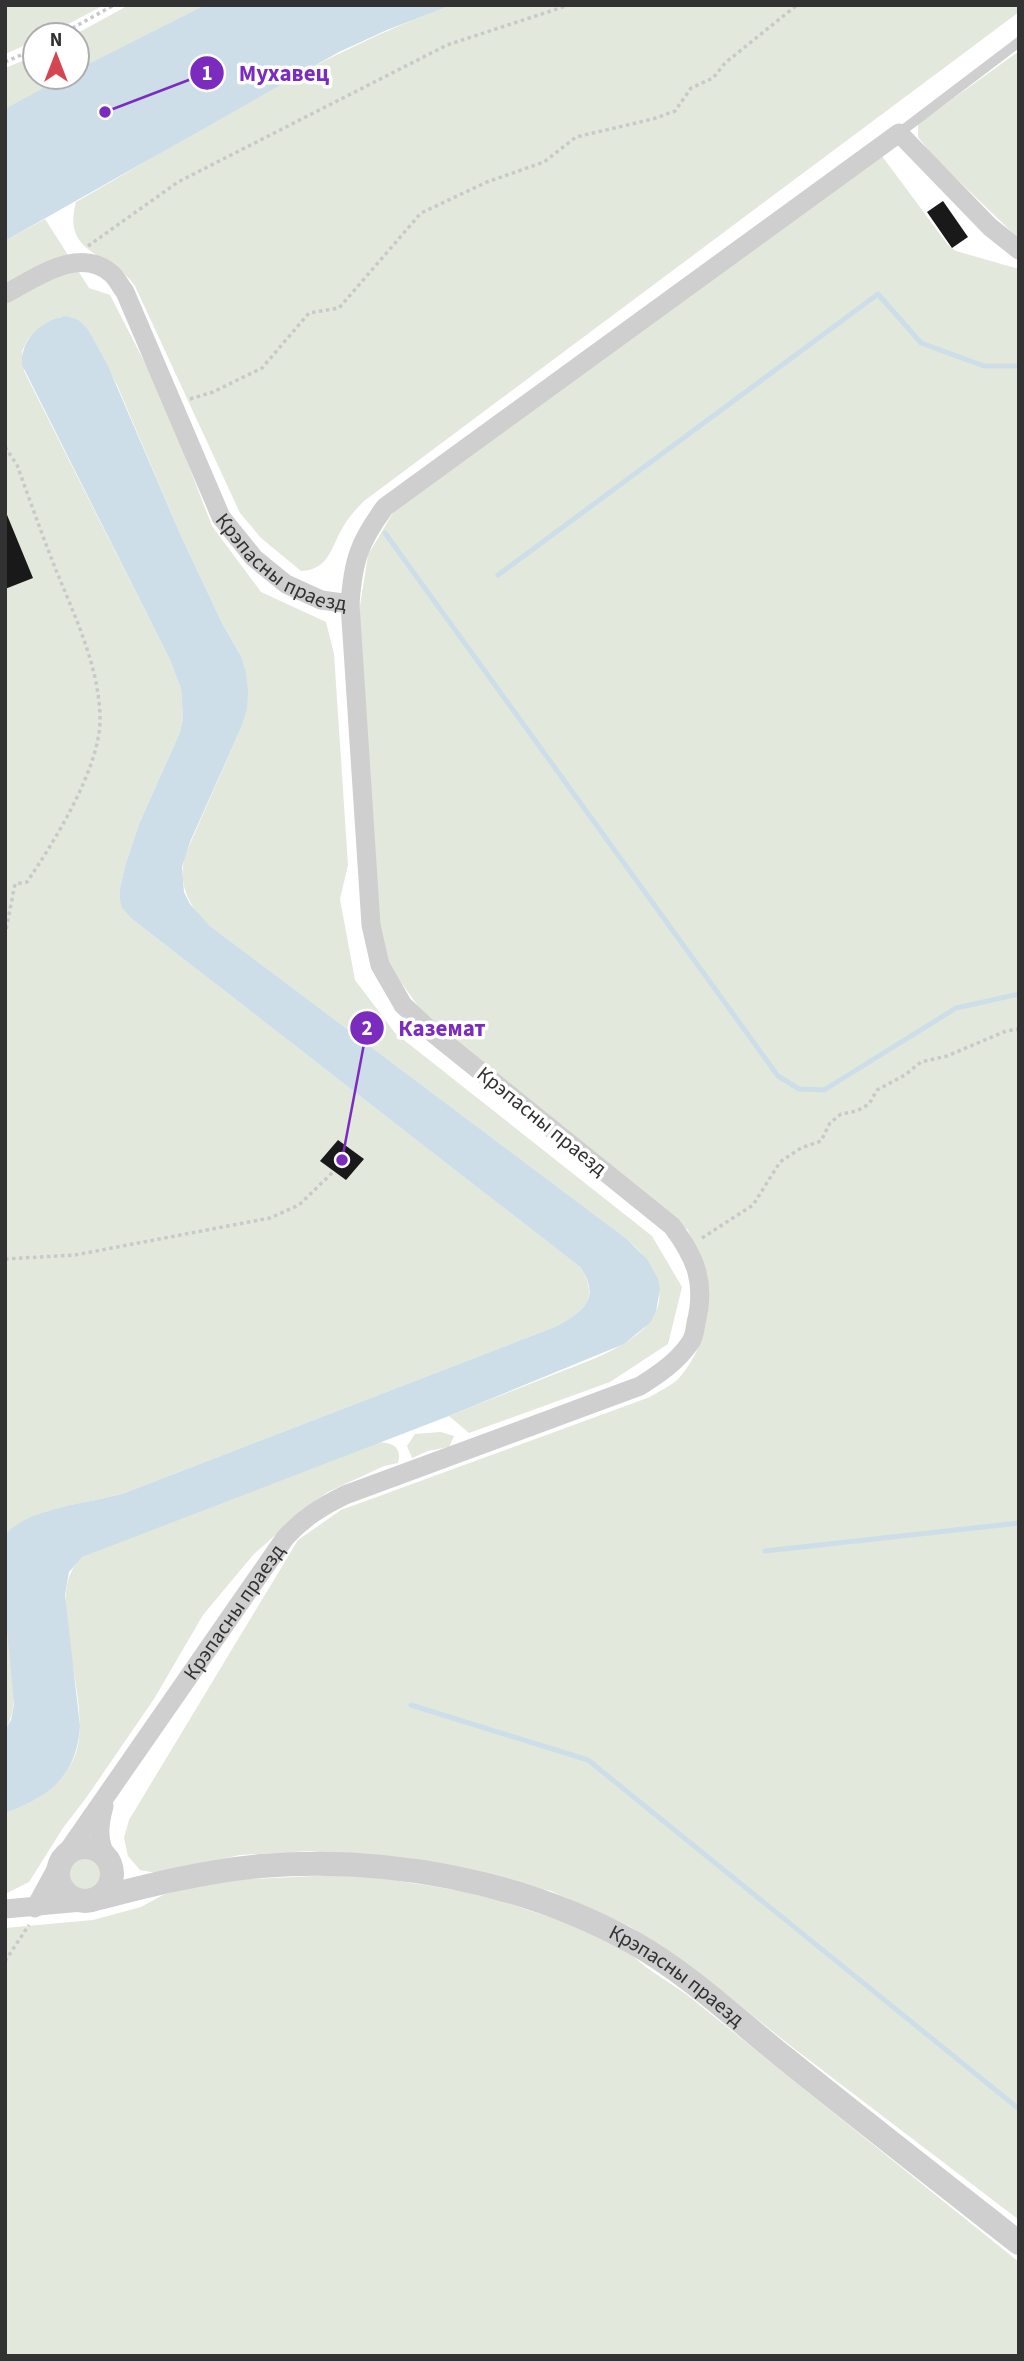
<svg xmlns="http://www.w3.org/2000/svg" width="1024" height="2361" font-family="'Source Sans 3',sans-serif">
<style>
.green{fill:#e2e8dc}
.water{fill:#cddee8}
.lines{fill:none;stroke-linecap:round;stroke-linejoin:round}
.stream{stroke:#cddee8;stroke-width:5}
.building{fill:#191919}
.path{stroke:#c9c9c9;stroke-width:3.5;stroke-dasharray:3.5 3.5;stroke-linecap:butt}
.service{stroke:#cfcfcf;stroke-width:10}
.minor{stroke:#cfcfcf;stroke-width:19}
.tertiary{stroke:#cfcfcf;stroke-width:24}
.labels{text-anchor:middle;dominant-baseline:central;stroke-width:7;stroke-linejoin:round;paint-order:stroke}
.street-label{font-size:21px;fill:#323232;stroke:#fff}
.leader{fill:none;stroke:#7b2cbf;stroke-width:2.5}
.callout-dot{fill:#7b2cbf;stroke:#fff;stroke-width:2.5}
.mark-label{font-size:21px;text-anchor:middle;font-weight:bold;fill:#fff}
.callout-label{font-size:23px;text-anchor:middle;font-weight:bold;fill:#7b2cbf;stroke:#fff;stroke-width:7;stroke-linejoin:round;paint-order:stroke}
</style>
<rect width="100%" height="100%" fill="#fff"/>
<path class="green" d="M5,5h99l-56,30h-13v6l-30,13z
M129,5h76l-128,66v-36h-3z
M452,5h567v7l-655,489c-8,8 -15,16 -21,26 -12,20 -14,43 -42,44l-40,-33 -21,-25 -105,-227c-23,-34 -74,-30 -59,-84 123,-70 243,-149 376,-197z
M1019,51v188l-85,-82 -16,-20v-13z
M35,56v21h29l-59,37v-46z
M879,152l69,93 8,6 63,18v1951l-223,-170 -107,-85 -60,-39 -78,-35 -85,-20 -78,-12 -77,-8 -71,4 -83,18 -17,-3 -12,-14 -4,-18 5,-18 169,-280 43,-30 309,-113c9,-6 21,-11 28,-18 26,-27 36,-74 27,-109 -4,-13 -12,-27 -17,-40l-263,-214 -37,-52 -14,-54 -15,-298 9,-57 26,-44z
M45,219l44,69 21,7 51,99 51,132 49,66 65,30 8,32 14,211 -8,34 15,81 40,53 257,203 30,51 -14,57 -58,38 -141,51 -20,-17c34,-14 68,-27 101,-40 36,-15 125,-40 107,-94 -6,-19 -15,-30 -30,-43l-417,-313c-23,-21 -32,-41 -25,-71l56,-127v-72l-18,-31 -41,-87 -65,-153 -29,-56 -9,-9 -19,-3 -20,10 -12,12 -6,12 2,20 146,289 11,29 2,29 -3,14 -41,92 -14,42 -5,22v13l12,18 448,348c20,31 5,44 -23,59l-430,166c-38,13 -94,13 -122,43v-1294z
M441,1432l13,4 -5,11 -21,4 -16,7 -5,-12 8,-12z
M379,1442c15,1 23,6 19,21l-14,3 -56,26 -19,13 -56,50 -50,60 -49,84 -68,99 -23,30 -34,54 -24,12v-81c28,-10 53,-24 67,-51 30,-54 -41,-176 17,-210z
M5,1609c4,32 19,93 0,121z
M63 1874a23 23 0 1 1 46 0a23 23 0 1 1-46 0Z
M356,1874l124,20 102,34 45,23 20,17 39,26 333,268v94h-1014v-428l88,-8 48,-13 22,-12 37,-11 31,-4z"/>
<path class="water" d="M205,5h247l-65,25 -48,22 -334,189v-132l59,-32h13v-7z
M66,316l13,4 9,9 20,37 74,172 41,87 18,31 5,17 2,18 -1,18 -6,19 -51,114 -8,25 2,25 6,12 20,22 417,313 20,20 11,20 2,10 -4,23 -6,11 -26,21 -175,72 -367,141 -13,15 -4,23 15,131c-3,49 -30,71 -75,87v-83l6,-10 3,-16 -9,-95v-74c24,-29 87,-31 122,-43l430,-166c28,-15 44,-29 23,-59l-448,-348 -10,-11 -2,-7v-13l5,-22 14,-42 41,-92 3,-14 -2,-29 -11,-29 -148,-295c-2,-26 20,-45 44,-49z"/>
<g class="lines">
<path class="stream" d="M385,533l393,543 21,13 25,1 132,-82 63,-14
M498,575l380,-281 43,49 63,23h35
M765,1551l254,-28
M411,1705l177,55 431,349"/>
</g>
<path class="building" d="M943,201l25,36 -16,11 -25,-36z
M5,510l28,68 -28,11z
M338,1140l26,19 -18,21 -26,-19z"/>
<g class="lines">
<path class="path" d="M60,35l54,-30
M5,62l30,-13
M88,246l90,-64 269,-137 122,-40
M190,399l23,-7 49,-24 47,-55 30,-5 82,-95 66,-31 57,-20 32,-25 77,-18 22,-8 16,-23 22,-10 12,-15 72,-58
M5,447l12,18c12,33 24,67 37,100 19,48 45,99 46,153 1,49 -46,124 -73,164l-12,2 -10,51
M702,1238l51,-33 27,-43 21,-14 20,-7 9,-18 11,-9 16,-3 12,-7 8,-14 28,-15 16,-13 26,-6 59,-25 13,-2
M5,1259l70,-4 195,-37 29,-13 35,-34
M5,1961l24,-36"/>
<path class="service" d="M899,133l120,-91"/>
<g class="minor">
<path id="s1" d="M5,294c31,-16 74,-49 107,-20 5,5 9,13 13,18l96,225 33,41 32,26 35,16 29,4"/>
<path d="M104,1806c-5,19 -7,34 3,52"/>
<path id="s2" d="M65,1855l220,-317c18,-20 36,-31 60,-43l295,-109c19,-12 37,-24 50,-43 4,-5 5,-13 6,-20 10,-40 0,-65 -24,-97l-238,-192 -31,-29 -23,-40 -9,-40 -21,-321c3,-43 9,-62 35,-97l514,-374 91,94 29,23"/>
<path d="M35,1908l24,-44"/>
<path d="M5,1909l77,-7"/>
</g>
<g class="tertiary">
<circle cx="85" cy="1874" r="27"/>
<path id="s3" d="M100,1898c53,-14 107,-27 161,-32 127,-10 262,15 373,77 55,31 103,77 152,116 77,62 155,123 233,184"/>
</g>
</g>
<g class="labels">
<g class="street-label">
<text stroke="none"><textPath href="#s1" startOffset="462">Крэпасны праезд</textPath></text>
<text transform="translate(542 1121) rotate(39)">Крэпасны праезд</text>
<text stroke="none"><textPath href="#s2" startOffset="296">Крэпасны праезд</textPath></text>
<text stroke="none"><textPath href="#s3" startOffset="604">Крэпасны праезд</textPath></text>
</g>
</g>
<path class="leader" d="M105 112L207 73M342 1160L367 1028"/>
<g class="callout-dot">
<circle cx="105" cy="112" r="7"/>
<circle cx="342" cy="1160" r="7"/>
<circle cx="207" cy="73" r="18"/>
<circle cx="367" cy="1028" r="18"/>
</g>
<g class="mark-label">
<text x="207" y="80">1</text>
<text x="367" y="1035">2</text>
</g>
<g class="callout-label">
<text x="284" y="81">Мухавец</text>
<text x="442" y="1036">Каземат</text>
</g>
<rect width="1024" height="2361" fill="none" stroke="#323232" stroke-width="14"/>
<g transform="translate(56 56)"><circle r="33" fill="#ffffff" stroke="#adadad" stroke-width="2"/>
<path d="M0-5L12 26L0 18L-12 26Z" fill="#d64652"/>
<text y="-10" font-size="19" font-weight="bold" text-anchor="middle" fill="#323232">N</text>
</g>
</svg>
